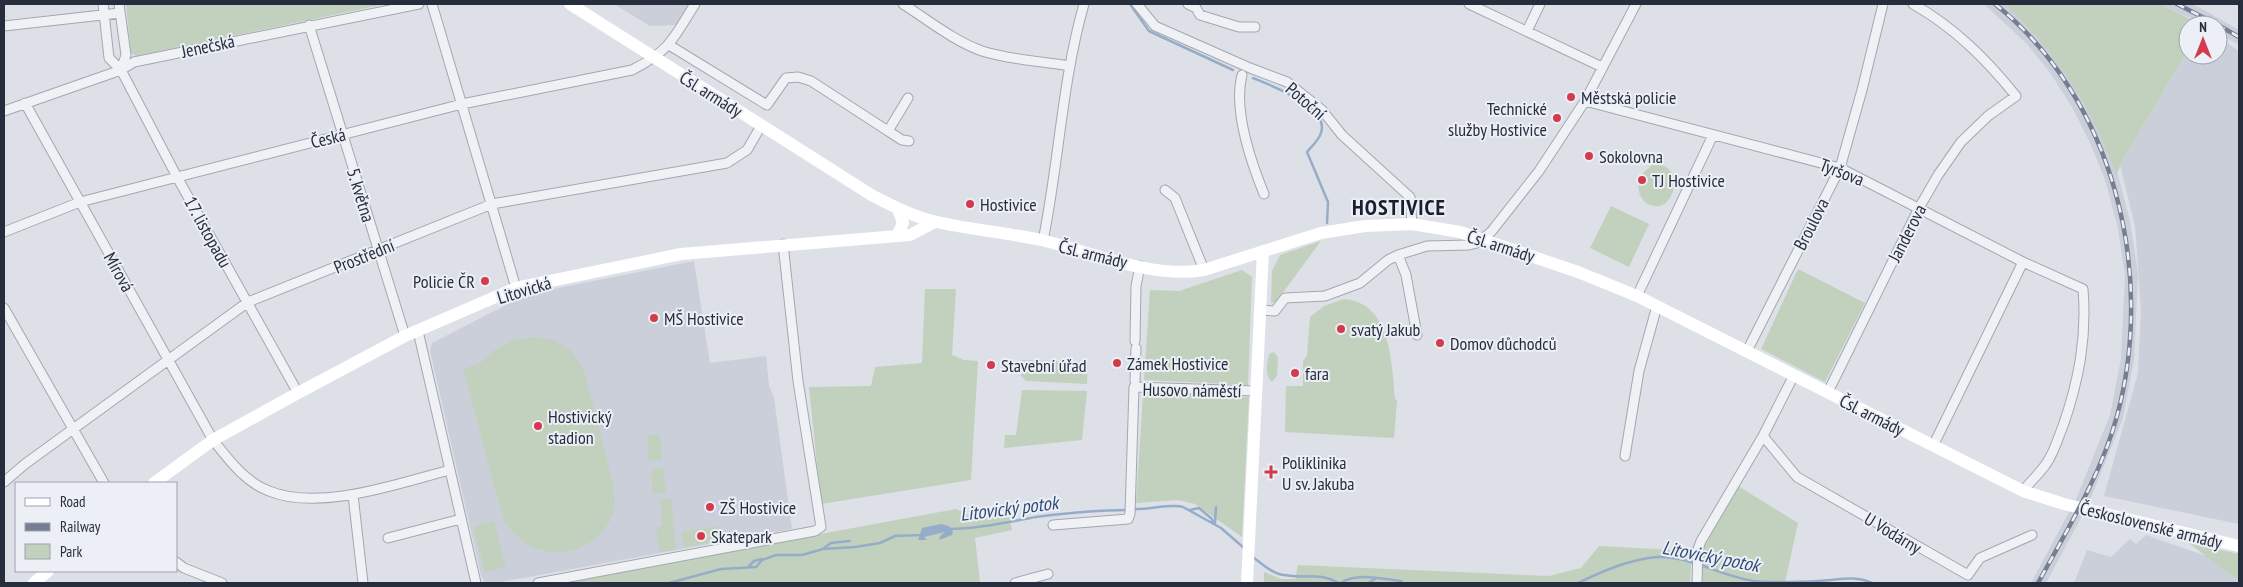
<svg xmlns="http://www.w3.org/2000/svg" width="2243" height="587" font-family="'PT Sans Narrow',sans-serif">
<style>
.built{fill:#cacfd9}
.green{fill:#c2d1bd}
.water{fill:#96adc9}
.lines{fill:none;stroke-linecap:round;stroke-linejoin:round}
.stream{stroke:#96adc9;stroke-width:2.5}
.street-casing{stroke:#a2a7b1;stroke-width:11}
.street{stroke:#eff1f5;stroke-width:9}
.secondary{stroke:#fff;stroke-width:12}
.rail-casing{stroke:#757f91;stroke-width:4.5}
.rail{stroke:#eceff5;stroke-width:2.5;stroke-dasharray:8;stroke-linecap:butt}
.poi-dot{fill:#d33b4d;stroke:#eceff5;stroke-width:2}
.labels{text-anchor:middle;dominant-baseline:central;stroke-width:4;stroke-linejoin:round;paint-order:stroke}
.street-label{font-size:18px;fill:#262e3e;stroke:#eceff5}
.poi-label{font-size:18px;fill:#262e3e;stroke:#eceff5;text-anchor:start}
.water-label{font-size:19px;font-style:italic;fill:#2e4b73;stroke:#eceff5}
.district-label{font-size:22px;font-weight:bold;letter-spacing:1px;fill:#181f2f;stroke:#eceff5}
</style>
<rect width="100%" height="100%" fill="#dde0e7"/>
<path class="built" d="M614,4h77l-13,21 -28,1z
M1984,4h22l30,31 26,31 21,35 20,39 15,35 12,46 8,53 -4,86 -11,58 -34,85 -43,80h-15l46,-86 33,-82 11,-56 4,-84 -8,-51 -12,-44 -14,-35 -19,-38 -21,-33 -24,-30z
M2161,4h31l12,6 35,20v15l-21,-12v-8h-14z
M2218,37l21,14v473l-135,-28 34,-123 3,-63 -6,-84 -15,-61 68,-115v5h30z
M694,261l16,102 56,-7 3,29 5,13 18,131 -297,54h-10l-4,-8 -51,-224 2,-8 78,-40 33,-12z
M2146,535l63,22 30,26h-165l13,-33 24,7 19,-18 6,5z"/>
<path class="green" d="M126,4h260l-250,52 -5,-3z
M2005,4h156l40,21h-13v25l-68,115 -3,10c-28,-71 -57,-118 -112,-171z
M1652,165c3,0 8,0 12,1 17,7 11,37 -5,40 -15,2 -23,-12 -20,-26 2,-6 8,-11 13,-15z
M1611,206l38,18 -20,43 -39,-19z
M1321,241l-45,61 -5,1 1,-32 8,-16z
M1798,269l67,34 -40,79 -64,-33z
M1242,270l10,7 -4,108 -104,-5 6,-90 29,1z
M925,289h31l-4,66 12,5 14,1 -7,119 -150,24 -12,-117 62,-1 4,-19 47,-4z
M1344,299c47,3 48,65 51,100l2,1 -3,38 -109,-6 1,-46h17v-25l4,-5 3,-39 14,-11z
M534,337l20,3 16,10 13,17 30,117c0,6 2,13 2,19 -4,36 -43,57 -75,47 -16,-5 -26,-17 -36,-28l-41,-153 17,-6 15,-13 17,-10z
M1274,352l4,5 -1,19 -4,5h-2c-6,-5 -4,-20 -2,-27z
M1022,360l66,2 -1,22 -61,-3 -5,-5z
M1022,390l65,1 -5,49 -78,8 1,-13h11z
M1152,394l97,3 -7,140 -47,-33 -17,-4 -42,3 7,-108z
M660,434l2,26 -13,1 -2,-25z
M663,468l3,25 -13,1 -2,-25z
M1738,486l60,37 -13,60h-84l3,-36z
M671,498l5,52 -17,2 -3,-25 6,-1 -2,-27z
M956,509l17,8 36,-2 3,15 -37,8 5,44 -425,1z
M494,521l12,45 -21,6 -12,-45z
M717,526l3,15 -36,6 -3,-15z
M2189,543l50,11v28z
M1599,546l75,4 18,-2 -2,35h-426v-11l17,7h14l3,-14 251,11 32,-8z"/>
<path class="water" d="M941,524l8,2 4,6 -1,3 -13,5 1,-4 5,-4 -21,5 3,3h-9l4,-12z"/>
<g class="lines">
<path class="stream" d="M1130,4l19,27 84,39
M1253,78c17,7 77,29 68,55 -2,7 -10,14 -14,19l21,50 -1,21
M1133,509c15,1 39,-6 50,-2l38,21 23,20
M1190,510l9,-2 13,11 1,4
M1215,523l1,-16
M948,529c30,0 59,-7 88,-12 31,-4 61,-7 92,-7
M824,548l7,-5 19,-2
M1253,557c9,7 20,17 31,18 21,4 35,-3 55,8
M749,566l5,-5 8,-2
M669,583l52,-14 35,-2 6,-7 14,-5h26l21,-6 32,-2 25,-4 15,-7 26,-1
M1341,583c15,-11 42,-4 60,-2l1,2
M1368,583l7,-4
M1578,583c25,-12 52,-24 80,-26 33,-1 64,20 96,24 21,2 45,1 65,0 19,-1 36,-6 53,2"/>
<defs>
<path id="street" d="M103,4l6,54 12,12 56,107 121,216
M119,4l7,51 -5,15
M432,4l84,284
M903,4c25,16 51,37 79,47 28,9 59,10 88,15
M1137,4l18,22 95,42 37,14 35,28 20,25 68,62 2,27
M1188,4l8,4 4,7 39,12h16
M1469,4l133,63
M309,25l96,311
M4,26l116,-13
M1527,31l13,-27
M669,45l98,60 19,-27 12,-1 13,4 77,50 20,-33
M1242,75c-9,35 9,87 22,119
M1585,101l255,67 183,94 60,27c4,48 -4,91 -20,137 -5,12 -9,27 -17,38 -7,10 -16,18 -23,27
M25,103l188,337c16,20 32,42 56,51 51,21 130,-8 181,-21
M4,111l117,-41 13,-8 285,-58
M888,131l14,9 7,1
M1165,190l10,8 29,72
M4,232l76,-30 382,-98 170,-34c38,-19 41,-31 63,-66
M1043,241c16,-79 19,-160 41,-237
M1398,255l8,20 11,60
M1637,296l76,-161
M4,308l100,175
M1260,310l15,1 10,-13 40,-2 35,-13 28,-23 10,-5 29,-9 42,-1 8,-2 14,-11 48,-61 46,-70 51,-97
M418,331l58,252
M1135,341l1,-55 4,-20
M1747,351l93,-183 22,-78 21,-86
M1135,381l1,-33
M1828,392l91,-184 19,-33 23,-33 27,-26 28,-20c-30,-37 -61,-68 -103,-92
M1763,436l34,41 171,98 12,-17 52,-23
M1933,446l90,-184
M1625,456l14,-85 18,-65
M4,482l21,-18 223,-162 244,-98 235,-41 20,-13 14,-24
M353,495l10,88
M1053,525l75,-6 2,-5 4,-127 122,4
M388,538l73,-19
M176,562l8,6 38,15
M538,583l277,-52 6,-4 -23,-146 -15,-137
M1015,583l33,-9
M1697,583l1,-34 3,-8 62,-105 31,-61"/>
</defs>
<use href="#street" class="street-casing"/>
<use href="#street" class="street"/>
<path class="secondary" d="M570,4l303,192c18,9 36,19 56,24 38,10 78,12 116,21 48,12 109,38 159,29l117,-37 44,-7 47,-2 48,8 118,40 59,24 386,195 41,13 175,42
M897,236l6,-13 -5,-14
M154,483l59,-43 85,-47 107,-57 111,-48 165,-34 229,-19 25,-13
M34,583l14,-12
M1247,583l16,-332"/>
<defs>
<path id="rail" d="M1995,4c119,95 161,268 122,412 -16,59 -50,114 -79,167
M2177,4l41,21
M2218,25l21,12"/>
</defs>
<use href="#rail" class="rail-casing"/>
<use href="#rail" class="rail"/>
</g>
<g class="poi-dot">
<circle cx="1571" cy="97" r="5"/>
<circle cx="1557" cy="118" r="5"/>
<circle cx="1589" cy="156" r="5"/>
<circle cx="1642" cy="180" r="5"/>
<circle cx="970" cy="204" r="5"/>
<circle cx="485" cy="281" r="5"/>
<circle cx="654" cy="318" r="5"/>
<circle cx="1341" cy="329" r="5"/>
<circle cx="1440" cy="343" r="5"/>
<circle cx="1117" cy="363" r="5"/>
<circle cx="991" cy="365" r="5"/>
<circle cx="1295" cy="373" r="5"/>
<circle cx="538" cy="426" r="5"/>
<path d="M1268.5 464.5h5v5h5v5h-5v5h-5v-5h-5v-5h5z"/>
<circle cx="710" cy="507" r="5"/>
<circle cx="701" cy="536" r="5"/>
</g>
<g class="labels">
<g class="street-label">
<text transform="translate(208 46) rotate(-12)">Jenečská</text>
<text transform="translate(711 94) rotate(32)">Čsl. armády</text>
<text transform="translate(1306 101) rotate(41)">Potoční</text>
<text transform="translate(328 138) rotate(-14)">Česká</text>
<text transform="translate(1842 172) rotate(21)">Tyršova</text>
<text transform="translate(361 195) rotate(73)">5. května</text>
<text transform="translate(1811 224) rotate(-63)">Broulova</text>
<text transform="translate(208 232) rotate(61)">17. listopadu</text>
<text transform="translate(1907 233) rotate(-63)">Janderova</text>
<text transform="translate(1501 246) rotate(18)">Čsl. armády</text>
<text transform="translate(1093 254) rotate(14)">Čsl. armády</text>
<text transform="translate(364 256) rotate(-22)">Prostřední</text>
<text transform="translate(119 272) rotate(61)">Mírová</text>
<text transform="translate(524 290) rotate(-17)">Litovická</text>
<text transform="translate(1192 390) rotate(1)">Husovo náměstí</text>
<text transform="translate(1872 415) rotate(27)">Čsl. armády</text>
<text transform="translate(2151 525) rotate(14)">Československé armády</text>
<text transform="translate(1893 533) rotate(31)">U Vodárny</text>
</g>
<g class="poi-label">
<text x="1581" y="97">Městská policie</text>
<text x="1547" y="108" text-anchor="end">Technické<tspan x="1547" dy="21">služby Hostivice</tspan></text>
<text x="1599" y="156">Sokolovna</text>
<text x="1652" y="180">TJ Hostivice</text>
<text x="980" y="204">Hostivice</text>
<text x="475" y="281" text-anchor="end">Policie ČR</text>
<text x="664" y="318">MŠ Hostivice</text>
<text x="1351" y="329">svatý Jakub</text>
<text x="1450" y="343">Domov důchodců</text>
<text x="1127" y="363">Zámek Hostivice</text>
<text x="1001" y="365">Stavební úřad</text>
<text x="1305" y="373">fara</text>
<text x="548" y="416">Hostivický<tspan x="548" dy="21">stadion</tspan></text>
<text x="1282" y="462">Poliklinika<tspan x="1282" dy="21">U sv. Jakuba</tspan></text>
<text x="720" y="507">ZŠ Hostivice</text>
<text x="711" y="536">Skatepark</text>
</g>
<g class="water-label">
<text transform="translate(1009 508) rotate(-7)">Litovický potok</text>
<text transform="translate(1711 556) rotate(11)">Litovický potok</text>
</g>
<g class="district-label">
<text x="1399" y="207">HOSTIVICE</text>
</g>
</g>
<rect width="2243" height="587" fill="none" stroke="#262e3e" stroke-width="10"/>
<rect x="15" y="482" width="162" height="90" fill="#eceff5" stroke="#9da2ac"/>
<rect x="25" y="498" width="25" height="8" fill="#ffffff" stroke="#9da2ac"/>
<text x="60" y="507" font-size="15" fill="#262e3e">Road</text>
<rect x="25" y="523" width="25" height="8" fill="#757f91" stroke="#9da2ac"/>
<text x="60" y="532" font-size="15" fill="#262e3e">Railway</text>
<rect x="25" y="544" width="25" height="15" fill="#c2d1bd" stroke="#9da2ac"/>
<text x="60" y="557" font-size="15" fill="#262e3e">Park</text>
<g transform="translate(2203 40)"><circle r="24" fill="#eceff5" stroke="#9da2ac"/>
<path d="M0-4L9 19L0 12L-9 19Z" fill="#d33b4d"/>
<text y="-8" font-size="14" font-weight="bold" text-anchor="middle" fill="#262e3e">N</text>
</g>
</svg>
